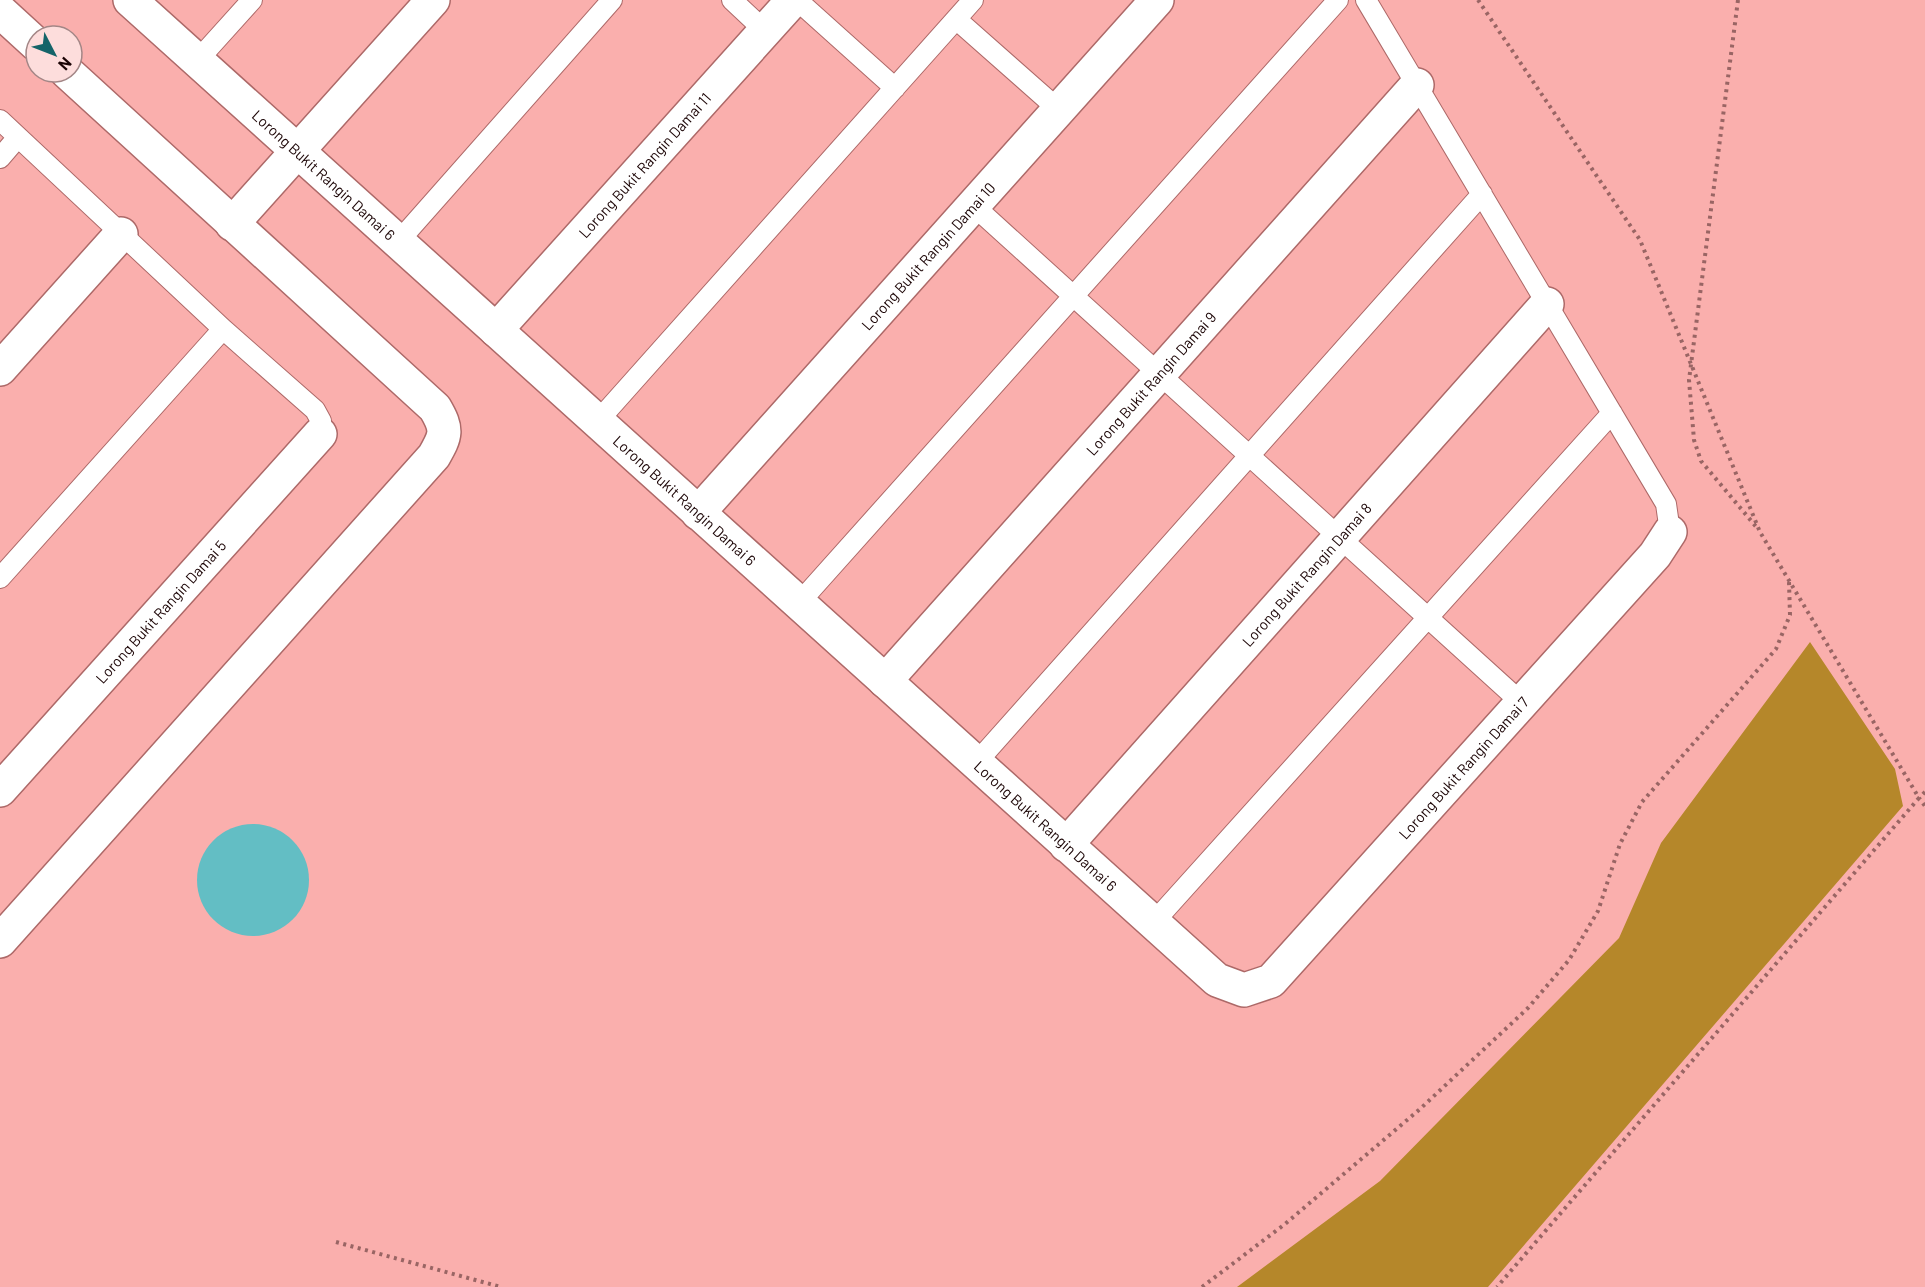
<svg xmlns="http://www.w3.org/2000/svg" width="1925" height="1287" font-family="Barlow,sans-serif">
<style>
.forest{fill:#b5872a}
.building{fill:#63bec4}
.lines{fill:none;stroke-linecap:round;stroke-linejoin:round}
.service-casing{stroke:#ad6968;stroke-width:22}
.minor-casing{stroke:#ad6968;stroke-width:36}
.path{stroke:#996564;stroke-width:4;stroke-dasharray:3 4.5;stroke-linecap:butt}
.service{stroke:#fff;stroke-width:20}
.minor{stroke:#fff;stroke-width:33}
.labels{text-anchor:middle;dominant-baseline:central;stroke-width:4.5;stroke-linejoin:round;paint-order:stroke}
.street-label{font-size:15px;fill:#1b0405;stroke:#fddddc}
</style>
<rect width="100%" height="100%" fill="#faafad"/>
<path class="forest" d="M1810,642l85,127 8,37 -415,481h-251l143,-106 239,-243 42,-95z"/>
<path class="building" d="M197 880a56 56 0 1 1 112 0a56 56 0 1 1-112 0Z"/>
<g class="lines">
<defs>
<path id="service" d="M732,0l33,31
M797,0l98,88
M1366,0l300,504 4,28
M956,19l103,91
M197,61l55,-61
M0,120l223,209 92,81 6,11 -1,13
M0,158l18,-21
M974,206l548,497
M398,242l214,-242
M597,422l376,-422
M0,578l223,-249
M799,603l539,-603
M976,763l506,-569
M1153,923l459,-510"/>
<g id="minor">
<path id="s1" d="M130,0l1087,980 27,10 27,-9 384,-426 15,-23"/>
<path d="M0,11l36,33"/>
<path d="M232,224l201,-224"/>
<path id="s2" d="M496,330l297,-330"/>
<path d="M0,369l121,-135"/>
<path id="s3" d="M698,513l459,-513"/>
<path id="s4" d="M885,681l532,-596"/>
<path id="s5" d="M0,790l320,-356"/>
<path id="s6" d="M1066,845l481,-541"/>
<path d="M0,941l434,-485c12,-21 14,-26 1,-48l-368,-336"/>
</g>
</defs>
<use href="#service" class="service-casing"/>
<use href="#minor" class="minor-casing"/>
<path class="path" d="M1478,0l162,240 120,292 159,266 -422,489
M1738,0l-49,380 5,60 7,21 57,68
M1925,792l-6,6 6,8
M336,1242l165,45
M1202,1287l83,-63 135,-115 108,-101 41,-48 29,-49 22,-67 22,-42 134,-153 14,-34 -1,-33"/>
<use href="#service" class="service"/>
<use href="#minor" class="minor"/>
</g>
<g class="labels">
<g class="street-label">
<text stroke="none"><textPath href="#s2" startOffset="222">Lorong Bukit Rangin Damai 11</textPath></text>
<text stroke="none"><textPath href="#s1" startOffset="261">Lorong Bukit Rangin Damai 6</textPath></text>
<text stroke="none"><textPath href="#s3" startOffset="345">Lorong Bukit Rangin Damai 10</textPath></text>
<text stroke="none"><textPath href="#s4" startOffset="399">Lorong Bukit Rangin Damai 9</textPath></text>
<text stroke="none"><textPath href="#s1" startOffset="747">Lorong Bukit Rangin Damai 6</textPath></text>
<text stroke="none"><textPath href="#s6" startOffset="362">Lorong Bukit Rangin Damai 8</textPath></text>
<text stroke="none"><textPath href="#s5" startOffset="240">Lorong Bukit Rangin Damai 5</textPath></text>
<text stroke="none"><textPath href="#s1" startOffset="1808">Lorong Bukit Rangin Damai 7</textPath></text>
<text stroke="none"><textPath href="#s1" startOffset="1233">Lorong Bukit Rangin Damai 6</textPath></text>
</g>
</g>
<g transform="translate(54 54) rotate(132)"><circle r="28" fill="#fddddc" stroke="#a38686" stroke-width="1.5"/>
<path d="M0-4.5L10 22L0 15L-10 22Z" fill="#156469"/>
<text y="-9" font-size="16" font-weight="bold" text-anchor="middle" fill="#1b0405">N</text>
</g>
</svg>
